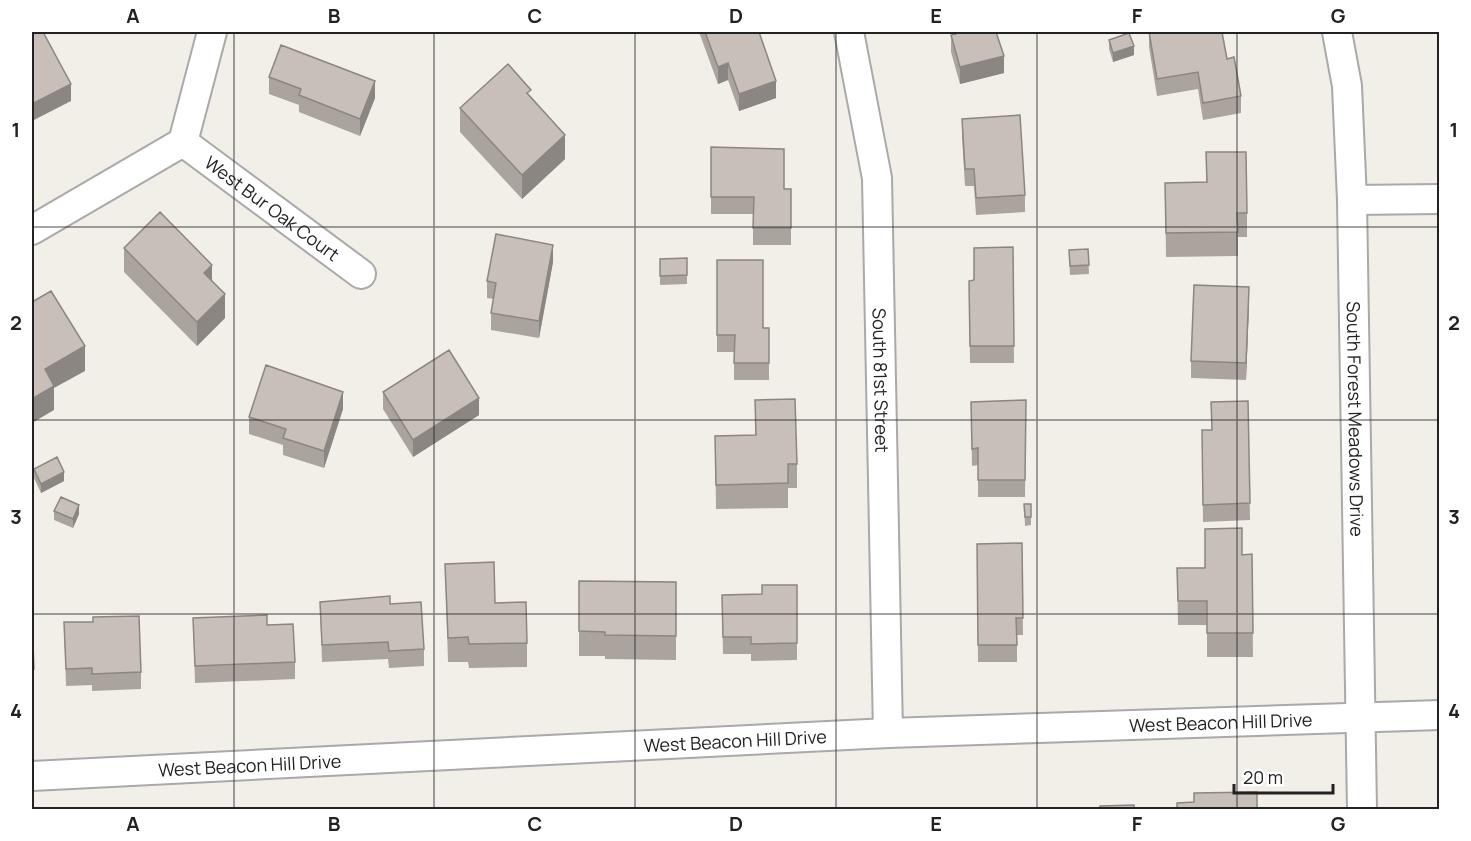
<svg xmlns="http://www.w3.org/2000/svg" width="1471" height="841" font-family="Manrope,sans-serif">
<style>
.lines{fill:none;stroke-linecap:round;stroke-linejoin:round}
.street-casing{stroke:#a9a9a9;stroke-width:32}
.street{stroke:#fff;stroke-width:28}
.wall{fill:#aba49e}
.shaded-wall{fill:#8b8681}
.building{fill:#c7bfb8;stroke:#8b8681;stroke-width:1.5}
.grid{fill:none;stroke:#222;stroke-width:1.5;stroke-opacity:0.55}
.labels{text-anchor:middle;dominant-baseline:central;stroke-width:5;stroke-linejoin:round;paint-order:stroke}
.street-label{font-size:18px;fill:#222;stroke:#fff}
.neatline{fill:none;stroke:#222;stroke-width:2}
.grid-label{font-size:20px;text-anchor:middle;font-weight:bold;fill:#222}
</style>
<rect width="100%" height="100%" fill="#f2efe9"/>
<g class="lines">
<defs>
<g id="street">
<path id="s1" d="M849,32l28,146 11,555"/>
<path id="s2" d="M1337,32l10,54 5,114 10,610"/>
<path id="s3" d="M183,142l178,132"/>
<path d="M1352,200l88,-1"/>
<path d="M32,230l151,-88 29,-110"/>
<path id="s4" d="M32,776l856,-43 552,-18"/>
</g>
</defs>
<use href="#street" class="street-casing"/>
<use href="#street" class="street"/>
</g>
<path class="wall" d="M699,32h60l17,66 -37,13 -11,-31 -10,4z
M951,32h45l8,41 -44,11 -9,-32v-17h1z
M1149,32l78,27 14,37v17l-38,7 -5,-31 -41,7 -8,-49z
M1109,40l25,15 -21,7 -4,-13z
M269,77l106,21 -15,38 -61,-24v-7l-30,-11z
M531,98l34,61 -43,40 -62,-67v-24z
M962,119l63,76v17l-49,3 -2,-29h-9l-3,-50z
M711,147l73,42h7v56h-38v-31h-42z
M1206,152l41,61v24h-9v19l-72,1 -1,-74 41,-1z
M1013,247l1,116h-44l-1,-82 5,-1z
M124,248l88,33 13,37 -28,28 -73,-74z
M1088,249l1,25 -19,1 -1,-25z
M687,258v26l-27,1v-26z
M717,260l46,68h6v52h-35v-28h-17z
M553,262l-14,76 -48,-8v-17l3,-14 -7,-1v-17z
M1249,304l-3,76 -55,-2v-17z
M383,392l96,23 -66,42 -30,-48z
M755,400l42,64v24h-9v20l-72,1 -1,-73 40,-1z
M1026,400l-1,97h-47v-32l-6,1 -1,-64z
M1248,401l2,119 -47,2 -1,-92h9z
M343,409l-19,59 -41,-13v-10l-34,-11v-17z
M34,469l30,12 -23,12 -7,-15z
M1024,504h7v21l-6,1z
M54,511l25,3 -6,14 -19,-8z
M1022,543l1,92h-6v27h-39l-1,-118z
M1252,554l1,103h-46v-32h-29l-1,-57h28l37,-13z
M445,564l50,39 32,40v24l-58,1 -1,-6h-20z
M579,581l97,1v78l-71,-1v-3h-26z
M797,585v75l-46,1v-7h-28l-1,-59 40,-1z
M320,602l70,2 34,45v17l-35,2 -1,-9 -66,3z
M193,618l74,7 28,37v17l-100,4z
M32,622l2,47v24h-2z
M64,622l77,50v17l-49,2v-6l-26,1z"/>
<path class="shaded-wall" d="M1134,46v9l-21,7v-9z
M1004,56v17l-44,11v-17z
M728,63v17l-10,4v-17z
M375,81v17l-15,38v-17z
M776,81v17l-37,13v-17z
M71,84v17l-39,20v-17z
M565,135v24l-43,40v-24z
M553,245v17l-14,76v-17z
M212,265v24l-8,-16z
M1249,287v17l-3,76v-17z
M225,294v24l-28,28v-24z
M85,346v25l-31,17v22l-22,13v-24l13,-30z
M343,392v17l-19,59v-17z
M479,398v17l-66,42v-17z
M64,472v9l-23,12v-9z
M79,505v9l-6,14v-9z"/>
<path class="building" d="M37,32h6l28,52 -39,20v-70z
M705,32h54l17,49 -37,13 -11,-31 -10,4z
M956,32h40l8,24 -44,11 -9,-32 5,-1z
M1149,32h73l5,27 7,-2 7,39 -38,7 -5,-31 -41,7z
M1129,33l5,13 -21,7 -4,-13z
M281,45l94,36 -15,38 -61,-24 2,-6 -32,-12z
M508,64l23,26 -4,3 38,42 -43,40 -62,-67z
M1020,115l5,80 -49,3 -2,-29h-9l-3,-50z
M711,147l73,2v40h7v39h-38l1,-31h-43z
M1206,152h40l1,61h-10l1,19 -72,1 -1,-50 42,-1z
M160,212l52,53 -8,8 21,21 -28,28 -73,-74z
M496,234l57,11 -14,76 -48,-8 5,-30 -9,-2z
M1013,247l1,99h-44l-1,-65 5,-1v-32z
M1088,249l1,16 -19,1 -1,-16z
M687,258v17l-27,1v-17z
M717,260h46v68h6v35h-35l1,-28h-18z
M1194,285l55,2 -3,76 -55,-2z
M51,291l34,55 -40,23 9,17 -22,13v-97z
M449,350l30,48 -66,42 -30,-48z
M266,365l77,27 -19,59 -41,-13 3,-9 -37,-12z
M795,399l2,65h-9v19l-72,2 -1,-49 41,-1 -1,-35z
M1026,400l-1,80h-47v-32l-6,1 -1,-47z
M1248,401l2,102 -47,2 -1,-75h10l-1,-28z
M57,457l7,15 -23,12 -7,-15z
M61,497l18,8 -6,14 -19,-8z
M1024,504h7v13h-6z
M1242,528v27l10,-1 1,79h-46v-32h-29l-1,-33h28v-39z
M1022,543l1,75h-7l1,27h-39l-1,-101z
M494,562l1,41 31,-1 1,41 -58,1 -1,-7 -20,1 -3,-74z
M579,581l97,1v54l-71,-1v-3l-26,-1z
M762,585h35v58l-46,1v-7h-28l-1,-42 40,-1z
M390,596v8l31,-2 3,47 -35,2 -1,-9 -66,3 -2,-43z
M267,615v10l26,-1 2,38 -100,4 -2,-48z
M139,616l2,56 -49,2v-6l-26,1 -2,-47h29v-5z
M32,622l2,47h-2z
M1257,792v18h-80v-7l17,-1v-9z
M1134,805v5h-34v-4z"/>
<path class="grid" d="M234,32v778M434,32v778M635,32v778M836,32v778M1037,32v778M1237,32v778M32,227h1408M32,420h1408M32,614h1408"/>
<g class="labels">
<g class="street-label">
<text stroke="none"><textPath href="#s3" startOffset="111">West Bur Oak Court</textPath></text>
<text stroke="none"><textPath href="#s1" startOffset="351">South 81st Street</textPath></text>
<text stroke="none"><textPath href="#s2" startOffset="388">South Forest Meadows Drive</textPath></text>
<text stroke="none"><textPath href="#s4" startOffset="1190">West Beacon Hill Drive</textPath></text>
<text stroke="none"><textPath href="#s4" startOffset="704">West Beacon Hill Drive</textPath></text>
<text stroke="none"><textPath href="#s4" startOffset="218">West Beacon Hill Drive</textPath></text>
</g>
</g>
<rect width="1471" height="841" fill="none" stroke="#ffffff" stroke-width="66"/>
<path d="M1234 784v9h99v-9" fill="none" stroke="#222222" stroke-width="3"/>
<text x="1243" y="784" font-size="18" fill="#222222" stroke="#ffffff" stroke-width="4.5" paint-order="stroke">20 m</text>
<rect x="33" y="33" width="1405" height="775" class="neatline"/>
<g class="grid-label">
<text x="133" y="23">A</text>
<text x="334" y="23">B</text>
<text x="535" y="23">C</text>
<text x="736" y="23">D</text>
<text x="936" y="23">E</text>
<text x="1137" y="23">F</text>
<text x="1338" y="23">G</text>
<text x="16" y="137">1</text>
<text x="1454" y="137">1</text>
<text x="16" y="330">2</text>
<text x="1454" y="330">2</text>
<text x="16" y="524">3</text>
<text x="1454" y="524">3</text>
<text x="16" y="718">4</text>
<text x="1454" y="718">4</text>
<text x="133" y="831">A</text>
<text x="334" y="831">B</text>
<text x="535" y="831">C</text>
<text x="736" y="831">D</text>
<text x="936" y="831">E</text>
<text x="1137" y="831">F</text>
<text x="1338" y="831">G</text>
</g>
</svg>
